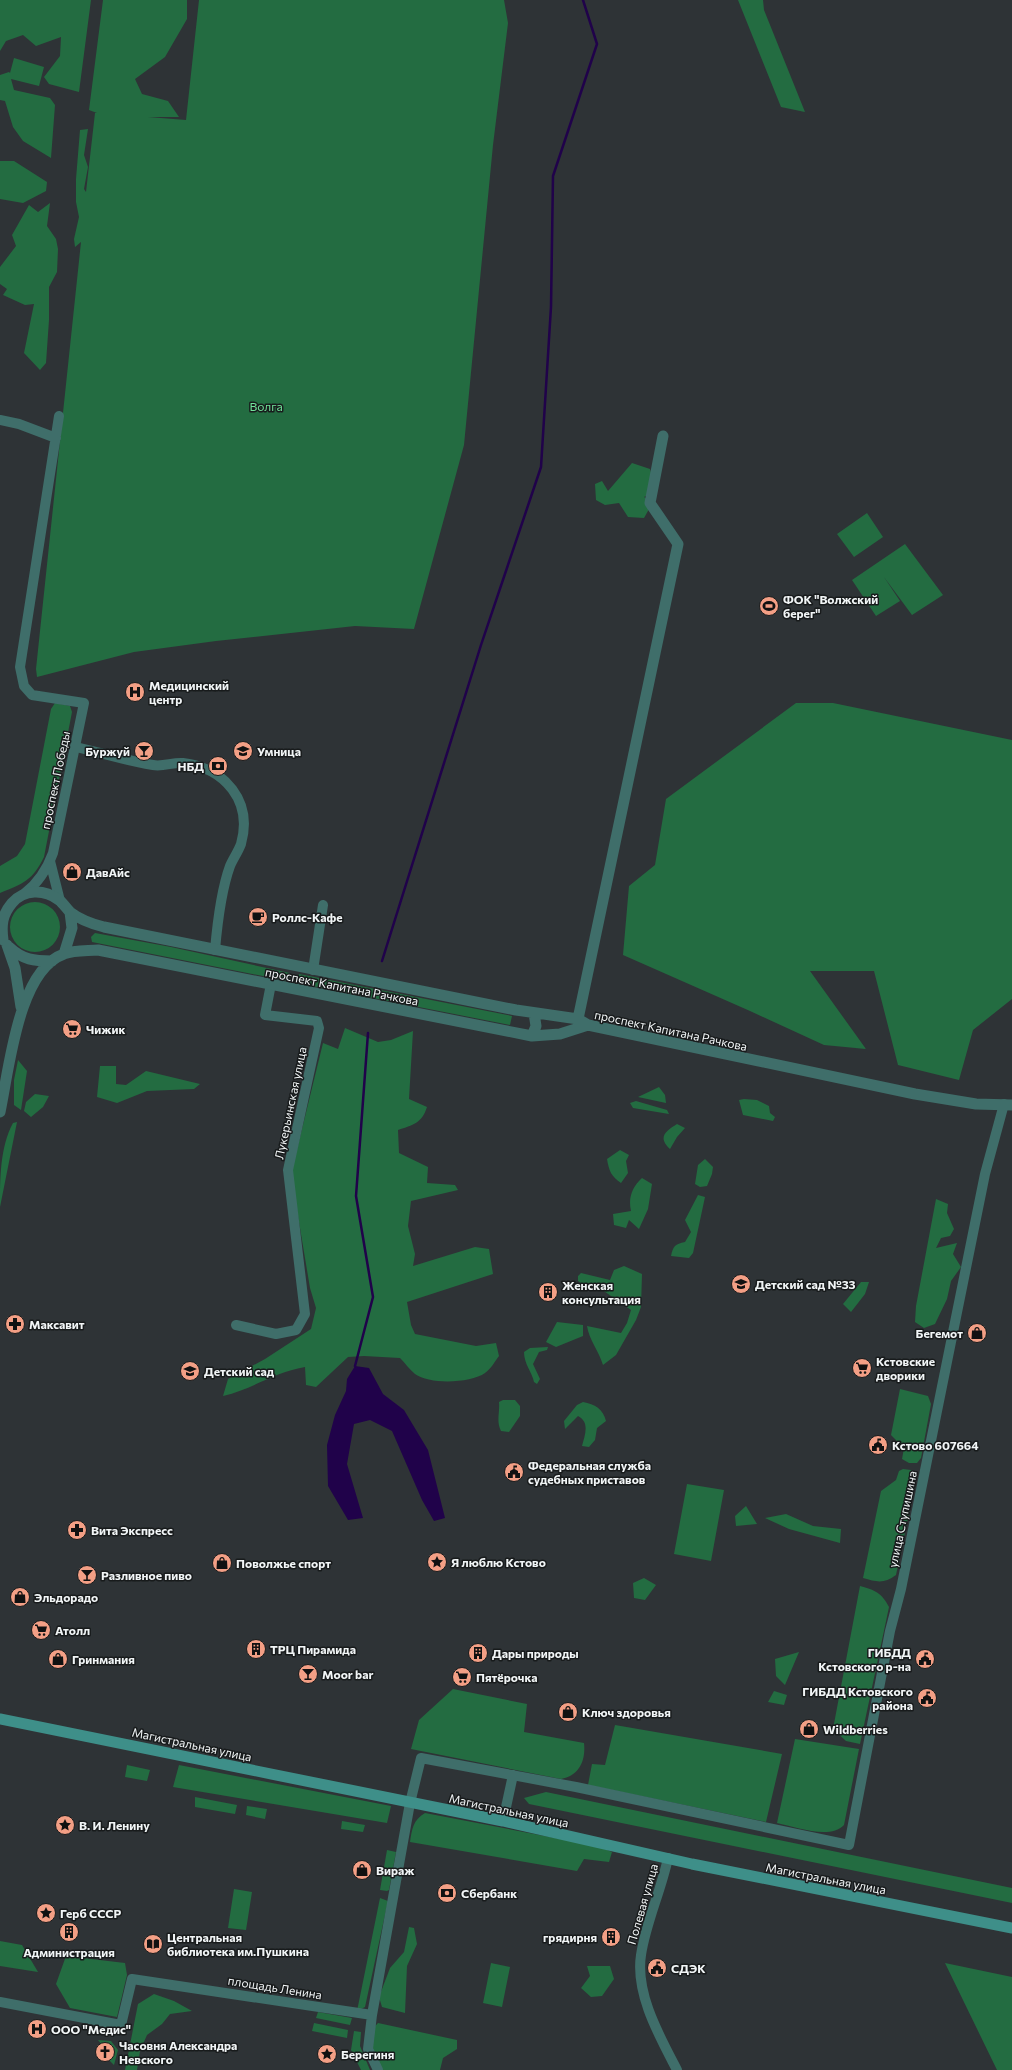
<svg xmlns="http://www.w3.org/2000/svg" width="1012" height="2070" font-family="Commissioner,sans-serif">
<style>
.green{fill:#236c41}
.water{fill:#20024a}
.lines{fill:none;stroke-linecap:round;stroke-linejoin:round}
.stream{stroke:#20024a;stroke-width:2.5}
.minor{stroke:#3f6e6a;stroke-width:10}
.tertiary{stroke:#3f6e6a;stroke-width:11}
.secondary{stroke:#3e8f89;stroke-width:11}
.labels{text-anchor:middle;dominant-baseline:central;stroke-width:3;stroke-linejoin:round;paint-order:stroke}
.park-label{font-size:12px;fill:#71e39a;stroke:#181b1c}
.poi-label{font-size:12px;font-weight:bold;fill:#f1f5f6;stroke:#181b1c;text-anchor:start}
.street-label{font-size:12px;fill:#f1f5f6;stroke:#181b1c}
</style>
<rect width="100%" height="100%" fill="#2e3336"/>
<path class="green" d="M0,0h91l-12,92 -30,-8 -5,-7 16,-21 1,-19 -25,9 -13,-11 -17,6 -6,10z
M103,0h84v19l-22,38 -30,22 7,15 26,7 11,16h-31l38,3 13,-120h305l4,23 -15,122 -29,300 -50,184 -59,-3 -139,15 -82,11 -97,25 -1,-8 45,-427 -6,5 -1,-8 5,-22 -3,-15v-23l4,-49 8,-1 -4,26 4,12 -4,22 2,3 9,-79h2l-8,-3z
M738,0h25l1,10 41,102 -24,-5z
M14,58l30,9 -5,19 -28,-7 3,11 36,8 5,7 -4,53 -28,-17 -10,-14 -8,-26 -5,-1v-25l9,-3 1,1z
M0,161h14l33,21 -1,9 -23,12 -23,-4z
M50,203l-3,23 9,13 2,10 -1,23 -8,15v33l-3,43 -6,7 -16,-17 10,-49 -9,1 -22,-10 4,-6 -7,-5v-17l16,-21 -4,-11 17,-30 9,7z
M632,463l18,6 6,22 -12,6 9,5 -9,16 -16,-1 -9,-14 -14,2 -9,-5 -1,-16 7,-3 6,10z
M867,513l16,24 -29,20 -17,-23z
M905,544l38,51 -31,20 -28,-38 16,24 -24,15 -24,-36z
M55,703l15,3 2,6 -28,145c-11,23 -21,27 -44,36v-27l17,-10 8,-12 26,-135z
M796,703h37l179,37v259l-39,31 -14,50 -61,-15 -24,-94h-64l56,78 -42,-4 -74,-34 -127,-56 6,-69 26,-21 11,-66z
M10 927a25 25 0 1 1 50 0a25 25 0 1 1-50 0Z
M95,933l76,14 119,26 -2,8 -196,-39 -1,-5z
M299,974l213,42 -2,9 -213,-42z
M345,1028l33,14 13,-2 22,-9 -4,68 18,8c-5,16 -14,18 -29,23l1,23 29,14 -1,16 28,2 3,5 -47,11 -3,25 7,28 -2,12 62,-19 14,2 4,25 -86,28 4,23 4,9 61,12 20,-3 3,13c-4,5 -8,13 -14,17 -14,10 -55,12 -70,1 -5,-4 -10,-11 -15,-16l-36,-2 -16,1 -32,30 -10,-2 -1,-18c-31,5 -52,22 -82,29l5,-17 37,-20 46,-30 5,-21 -6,-20 -19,-114 32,-131 15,6z
M18,1060l9,11 -6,39 -7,-5v-25z
M100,1066h16v18l10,1 20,-14 54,13 -6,5 -47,2 -30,12 -20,-6z
M659,1087l6,8 1,8 -28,-6z
M35,1094l14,2 -6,11 -12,10 -7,-6 2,-9z
M744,1099l13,1 12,6 1,7 5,4 -2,4 -30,-6 -4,-15z
M636,1101l31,9 2,4 -36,-6 -3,-5z
M17,1122l-17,85c0,-28 0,-60 13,-84z
M677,1124l8,4 -8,9 -7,12c-13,-12 -4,-18 7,-25z
M620,1150l9,5 -3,6 2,12 -7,10c-10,-7 -12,-12 -14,-24z
M705,1159l8,8 -1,7 -5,12 -7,1 -5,-3 3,-19z
M642,1178l10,6 -4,25 -9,20 -10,-9 -3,8 -12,-3 -1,-11 18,-3c-3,-13 1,-24 11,-33z
M698,1195l7,2 -12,56 -4,5 -18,-2c2,-10 4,-12 14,-14l6,-10 -6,-12z
M936,1199l12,5 -1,9 7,16 -4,7 -9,2 -5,10 21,-5 -4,11 8,13 -10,14 -4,18 -12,25 -11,4 -9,-6 1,-16z
M624,1266l18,8 -1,33 -5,13 -20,35 -13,10c-4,-14 -14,-25 -16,-39l34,7 6,-10 4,-13 -30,-21h-11l-12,-8v-5l3,-3 29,7 4,-10z
M861,1282h8l-4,12 -14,18 -8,-8z
M557,1322l26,3v11l-27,11 -10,-5z
M548,1347l-1,3 -8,2 -6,12 7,15 -3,5 -3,-2c-2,-10 -10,-18 -10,-30l6,-4z
M900,1389l28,7 3,8 -10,54 -4,5h-8l-7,-4 2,-11 -13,-13z
M503,1400h12l5,6v10l-11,16 -8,-1c-5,-10 -1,-18 -2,-29z
M583,1402c12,2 20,7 23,19l-9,7 -2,12 -6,7 -7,-1c3,-11 8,-24 -4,-30l-13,13 -1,-8 13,-16z
M903,1469l8,1 6,5 -21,100c-12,9 -19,7 -33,3l18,-87 15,-11 3,-9z
M687,1484l37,6 -13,71 -37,-7z
M746,1506l11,18 -21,2 -1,-10z
M786,1514l27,12 28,3 -1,14 -51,-14 -24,-11z
M644,1578l12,7 -11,15 -11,-2 -1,-15z
M860,1586c15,4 22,7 29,21l-29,137 -14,-3 -13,-12z
M799,1652l-14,33 -9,-9 -1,-17z
M453,1689l74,15 -3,28 60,11c2,18 -5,33 -23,36l-150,-30 8,-29z
M774,1691l13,4 -3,10 -16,-3z
M615,1725l167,29 -16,68 -178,-37 4,-21 13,1z
M795,1739l64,10 -15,76c-14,15 -48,2 -67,-2z
M127,1765l23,5 -3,11 -22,-4z
M179,1765l212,41 -4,17 -214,-36z
M546,1792l466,96v15l-483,-99 -5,-6z
M195,1797l42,8 -2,9 -40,-7z
M247,1806l20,3 -2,10 -19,-4z
M425,1813l172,33 15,6 -3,10 -25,-3 -7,12 -167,-29c2,-13 3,-22 15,-29z
M342,1821l23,4 -2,7 -22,-3z
M387,1850l9,2 -7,38 -2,1 -7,-1z
M234,1889l18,3 -6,38 -18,-2z
M380,1898l8,3 -23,106 -8,4z
M409,1927l5,1 3,16 -10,22 -2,47 -23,-6 -3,-10 11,-29 14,-16z
M0,1941l22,4 16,27 -38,-6z
M66,1956l59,7 2,12 -10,42 -47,-9 -14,-24z
M491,1963l19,4 -8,40 -19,-4z
M945,1963l67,14v93h-15z
M587,1966h23l4,13 -12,17 -11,1 -10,-9 9,-12z
M154,1994l20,7 18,10 -22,3 -8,10 -15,11 -7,16 -3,19h-12l13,-66z
M318,2012l34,6 -2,7 -34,-7z
M314,2023l34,7 -1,8 -35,-7z
M378,2023l79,17v9l-14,9 -3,12h-58c-7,-14 -18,-34 -4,-47z
M354,2031l7,1 -1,14 10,24h-9l-10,-20z
M98,2040l13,1 7,9 -4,15 -7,-7 6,-7 -5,-7 -6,1z"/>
<path class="water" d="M355,1366l14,2 14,26 21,16 24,40 17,68 -11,3 -12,-21 -30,-69 -22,-11 -16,4 -7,40 16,54 -15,2 -20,-34 -1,-41 8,-30 11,-24 1,-12z"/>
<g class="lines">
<path class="stream" d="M382,961l99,-316 60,-178 10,-160 2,-131 44,-132 -14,-44
M355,1366l18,-69 -17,-101 12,-163"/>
<path class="minor" d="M0,420l19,4 37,14
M76,747c26,6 51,14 77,18 10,2 20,-3 30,-2 42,5 70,38 58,81 -3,8 -8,15 -11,22 -8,22 -13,61 -15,84
M50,861l10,40
M25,893c13,-10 22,-24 28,-40l31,-150 -52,-8 -8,-9 -4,-19 39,-251
M313,970l10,-65
M236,1325l40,9 20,-4 9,-16 -17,-144 31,-142 -2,-7 -52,-6 6,-31
M503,1821l10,-46
M668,1858c-7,33 -22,64 -27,97 -6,39 19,82 36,115
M0,2002l121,23 11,-46 240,36 38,-212 11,-45 155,29 273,58 41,-214 11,-42 84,-415 19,-70
M372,2015l-4,34 10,21"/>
<path class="tertiary" d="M3,940c-2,-15 -1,-25 9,-37 12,-14 32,-14 47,-3 4,3 7,8 11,12 9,7 22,12 34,15l412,83 62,9 10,6
M7,945l8,23 6,39
M9,947c14,13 25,14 43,14
M64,954l8,-26 -2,-16
M578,1019l100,-475 -28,-41 13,-67
M532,1036l4,-10 -2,-13
M0,1112c9,-42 18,-142 64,-158 10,-4 23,-3 34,-4l434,86 28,-2 28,-9 327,69 61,10 36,1"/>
<path class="secondary" d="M0,1719l503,102 189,43 320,64"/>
</g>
<defs>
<symbol id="stadium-disc" viewBox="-11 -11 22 22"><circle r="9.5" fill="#f39f85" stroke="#181b1c"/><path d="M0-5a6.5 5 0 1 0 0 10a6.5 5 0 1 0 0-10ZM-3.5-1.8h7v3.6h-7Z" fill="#111"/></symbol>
<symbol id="hospital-disc" viewBox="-11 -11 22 22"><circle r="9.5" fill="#f39f85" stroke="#181b1c"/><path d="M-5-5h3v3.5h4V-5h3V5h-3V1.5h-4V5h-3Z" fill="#111"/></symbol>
<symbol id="bar-disc" viewBox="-11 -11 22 22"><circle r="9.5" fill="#f39f85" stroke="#181b1c"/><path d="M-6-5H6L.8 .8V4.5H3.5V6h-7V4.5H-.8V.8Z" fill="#111"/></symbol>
<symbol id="school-disc" viewBox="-11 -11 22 22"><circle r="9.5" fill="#f39f85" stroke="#181b1c"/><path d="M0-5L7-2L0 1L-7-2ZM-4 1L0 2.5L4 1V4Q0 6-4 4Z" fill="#111"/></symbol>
<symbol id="bank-disc" viewBox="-11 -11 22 22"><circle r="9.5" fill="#f39f85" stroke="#181b1c"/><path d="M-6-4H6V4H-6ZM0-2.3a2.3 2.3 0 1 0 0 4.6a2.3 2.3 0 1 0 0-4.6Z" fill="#111"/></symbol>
<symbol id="shop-disc" viewBox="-11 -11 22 22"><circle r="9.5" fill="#f39f85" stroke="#181b1c"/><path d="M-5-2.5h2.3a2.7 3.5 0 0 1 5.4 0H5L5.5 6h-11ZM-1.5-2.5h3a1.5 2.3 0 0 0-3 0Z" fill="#111"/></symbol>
<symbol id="cafe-disc" viewBox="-11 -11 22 22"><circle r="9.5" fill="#f39f85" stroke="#181b1c"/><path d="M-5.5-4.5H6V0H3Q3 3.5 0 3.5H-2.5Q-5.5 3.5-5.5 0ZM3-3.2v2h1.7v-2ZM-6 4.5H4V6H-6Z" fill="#111"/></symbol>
<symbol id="supermarket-disc" viewBox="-11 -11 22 22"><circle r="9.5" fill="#f39f85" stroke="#181b1c"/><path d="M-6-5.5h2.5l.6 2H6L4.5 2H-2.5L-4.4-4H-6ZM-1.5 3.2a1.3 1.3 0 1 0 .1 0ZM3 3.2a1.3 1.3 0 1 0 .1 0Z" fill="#111"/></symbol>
<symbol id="building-disc" viewBox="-11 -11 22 22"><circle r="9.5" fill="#f39f85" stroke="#181b1c"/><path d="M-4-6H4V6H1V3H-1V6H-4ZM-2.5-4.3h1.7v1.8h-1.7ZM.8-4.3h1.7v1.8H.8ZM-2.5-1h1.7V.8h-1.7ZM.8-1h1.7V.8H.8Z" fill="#111"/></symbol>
<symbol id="pharmacy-disc" viewBox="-11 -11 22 22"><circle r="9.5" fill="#f39f85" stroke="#181b1c"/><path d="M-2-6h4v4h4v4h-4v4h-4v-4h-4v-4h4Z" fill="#111"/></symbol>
<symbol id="civic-disc" viewBox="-11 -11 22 22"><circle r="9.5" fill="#f39f85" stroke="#181b1c"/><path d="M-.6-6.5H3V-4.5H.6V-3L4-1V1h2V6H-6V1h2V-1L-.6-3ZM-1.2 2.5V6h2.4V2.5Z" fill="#111"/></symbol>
<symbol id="sight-disc" viewBox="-11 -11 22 22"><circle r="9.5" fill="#f39f85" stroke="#181b1c"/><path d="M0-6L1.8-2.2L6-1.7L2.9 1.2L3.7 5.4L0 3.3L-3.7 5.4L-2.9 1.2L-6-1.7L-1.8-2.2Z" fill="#111"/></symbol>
<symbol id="library-disc" viewBox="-11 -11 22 22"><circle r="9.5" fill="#f39f85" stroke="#181b1c"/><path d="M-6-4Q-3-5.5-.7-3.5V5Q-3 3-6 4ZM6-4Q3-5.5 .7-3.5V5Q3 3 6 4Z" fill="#111"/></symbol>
<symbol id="church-disc" viewBox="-11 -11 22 22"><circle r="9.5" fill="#f39f85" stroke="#181b1c"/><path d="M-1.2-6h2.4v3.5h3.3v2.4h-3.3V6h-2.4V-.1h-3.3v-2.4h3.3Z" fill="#111"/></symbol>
</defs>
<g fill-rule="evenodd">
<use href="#stadium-disc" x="758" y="595" width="22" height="22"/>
<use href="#hospital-disc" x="124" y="681" width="22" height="22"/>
<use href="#bar-disc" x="133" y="740" width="22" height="22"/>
<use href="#school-disc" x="232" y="740" width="22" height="22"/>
<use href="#bank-disc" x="207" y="755" width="22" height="22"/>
<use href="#shop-disc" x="61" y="861" width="22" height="22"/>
<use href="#cafe-disc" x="247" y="906" width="22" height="22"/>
<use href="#supermarket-disc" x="61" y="1018" width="22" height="22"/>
<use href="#school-disc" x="730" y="1273" width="22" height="22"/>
<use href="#building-disc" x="537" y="1281" width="22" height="22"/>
<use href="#pharmacy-disc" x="4" y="1313" width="22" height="22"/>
<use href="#shop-disc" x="966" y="1322" width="22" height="22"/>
<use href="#supermarket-disc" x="851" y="1357" width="22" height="22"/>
<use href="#school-disc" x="179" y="1360" width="22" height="22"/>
<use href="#civic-disc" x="867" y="1434" width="22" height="22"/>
<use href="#civic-disc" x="503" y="1461" width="22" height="22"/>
<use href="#pharmacy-disc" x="66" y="1519" width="22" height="22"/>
<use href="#sight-disc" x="426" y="1551" width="22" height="22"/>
<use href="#shop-disc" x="211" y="1552" width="22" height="22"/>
<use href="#bar-disc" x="76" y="1564" width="22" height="22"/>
<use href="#shop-disc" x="9" y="1586" width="22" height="22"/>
<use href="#supermarket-disc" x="30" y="1619" width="22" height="22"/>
<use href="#building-disc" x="245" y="1638" width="22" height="22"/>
<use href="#building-disc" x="467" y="1642" width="22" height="22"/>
<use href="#shop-disc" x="47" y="1648" width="22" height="22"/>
<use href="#civic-disc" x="914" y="1648" width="22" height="22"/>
<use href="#bar-disc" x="297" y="1663" width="22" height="22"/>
<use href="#supermarket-disc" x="451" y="1666" width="22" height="22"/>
<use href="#civic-disc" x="916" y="1687" width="22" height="22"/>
<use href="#shop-disc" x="557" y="1701" width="22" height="22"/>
<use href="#shop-disc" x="798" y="1718" width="22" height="22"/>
<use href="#sight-disc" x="54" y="1814" width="22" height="22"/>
<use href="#shop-disc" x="351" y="1859" width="22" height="22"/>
<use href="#bank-disc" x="436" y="1882" width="22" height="22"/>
<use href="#sight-disc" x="35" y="1902" width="22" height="22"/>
<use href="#building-disc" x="58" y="1921" width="22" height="22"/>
<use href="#building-disc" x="600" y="1926" width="22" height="22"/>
<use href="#library-disc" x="142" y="1933" width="22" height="22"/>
<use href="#civic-disc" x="646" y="1957" width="22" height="22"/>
<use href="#hospital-disc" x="26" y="2018" width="22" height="22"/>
<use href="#church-disc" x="94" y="2041" width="22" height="22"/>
<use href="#sight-disc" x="316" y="2043" width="22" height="22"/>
</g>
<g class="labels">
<g class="park-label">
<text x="266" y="406">Волга</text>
</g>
<g class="poi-label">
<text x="783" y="599">ФОК "Волжский<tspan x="783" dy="14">берег"</tspan></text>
<text x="149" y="685">Медицинский<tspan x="149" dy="14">центр</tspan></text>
<text x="130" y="751" text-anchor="end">Буржуй</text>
<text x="257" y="751">Умница</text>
<text x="204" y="766" text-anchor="end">НБД</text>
<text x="86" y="872">ДавАйс</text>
<text x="272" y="917">Роллс-Кафе</text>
<text x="86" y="1029">Чижик</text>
<text x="755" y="1284">Детский сад №33</text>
<text x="562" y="1285">Женская<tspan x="562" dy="14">консультация</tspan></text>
<text x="29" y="1324">Максавит</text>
<text x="963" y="1333" text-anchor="end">Бегемот</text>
<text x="876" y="1361">Кстовские<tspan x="876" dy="14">дворики</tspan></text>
<text x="204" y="1371">Детский сад</text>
<text x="892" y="1445">Кстово 607664</text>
<text x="528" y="1465">Федеральная служба<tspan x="528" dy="14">судебных приставов</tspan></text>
<text x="91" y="1530">Вита Экспресс</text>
<text x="451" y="1562">Я люблю Кстово</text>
<text x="236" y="1563">Поволжье спорт</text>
<text x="101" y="1575">Разливное пиво</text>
<text x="34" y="1597">Эльдорадо</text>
<text x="55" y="1630">Атолл</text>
<text x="270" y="1649">ТРЦ Пирамида</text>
<text x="911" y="1652" text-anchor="end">ГИБДД<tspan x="911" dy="14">Кстовского р-на</tspan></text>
<text x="492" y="1653">Дары природы</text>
<text x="72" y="1659">Гринмания</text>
<text x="322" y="1674">Moor bar</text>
<text x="476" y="1677">Пятёрочка</text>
<text x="913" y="1691" text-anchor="end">ГИБДД Кстовского<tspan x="913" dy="14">района</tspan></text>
<text x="582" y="1712">Ключ здоровья</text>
<text x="823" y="1729">Wildberries</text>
<text x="79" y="1825">В. И. Ленину</text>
<text x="376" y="1870">Вираж</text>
<text x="461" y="1893">Сбербанк</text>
<text x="60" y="1913">Герб СССР</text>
<text x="167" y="1937">Центральная<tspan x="167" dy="14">библиотека им.Пушкина</tspan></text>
<text x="597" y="1937" text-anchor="end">грядирня</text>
<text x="69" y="1952" text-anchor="middle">Администрация</text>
<text x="671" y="1968">СДЭК</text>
<text x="51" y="2029">ООО "Медис"</text>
<text x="119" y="2045">Часовня Александра<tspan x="119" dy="14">Невского</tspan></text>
<text x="341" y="2054">Берегиня</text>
</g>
<g class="street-label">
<text transform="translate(55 780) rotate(-78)">проспект Победы</text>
<text transform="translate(342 986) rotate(11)">проспект Капитана Рачкова</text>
<text transform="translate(671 1030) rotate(12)">проспект Капитана Рачкова</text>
<text transform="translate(290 1103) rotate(-78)">Лукерьинская улица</text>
<text transform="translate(902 1519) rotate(-78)">улица Ступишина</text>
<text transform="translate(192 1744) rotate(12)">Магистральная улица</text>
<text transform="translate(509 1810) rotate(12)">Магистральная улица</text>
<text transform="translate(826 1878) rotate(11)">Магистральная улица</text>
<text transform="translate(642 1904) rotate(-74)">Полевая улица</text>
<text transform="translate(275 1987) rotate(9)">площадь Ленина</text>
</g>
</g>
</svg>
